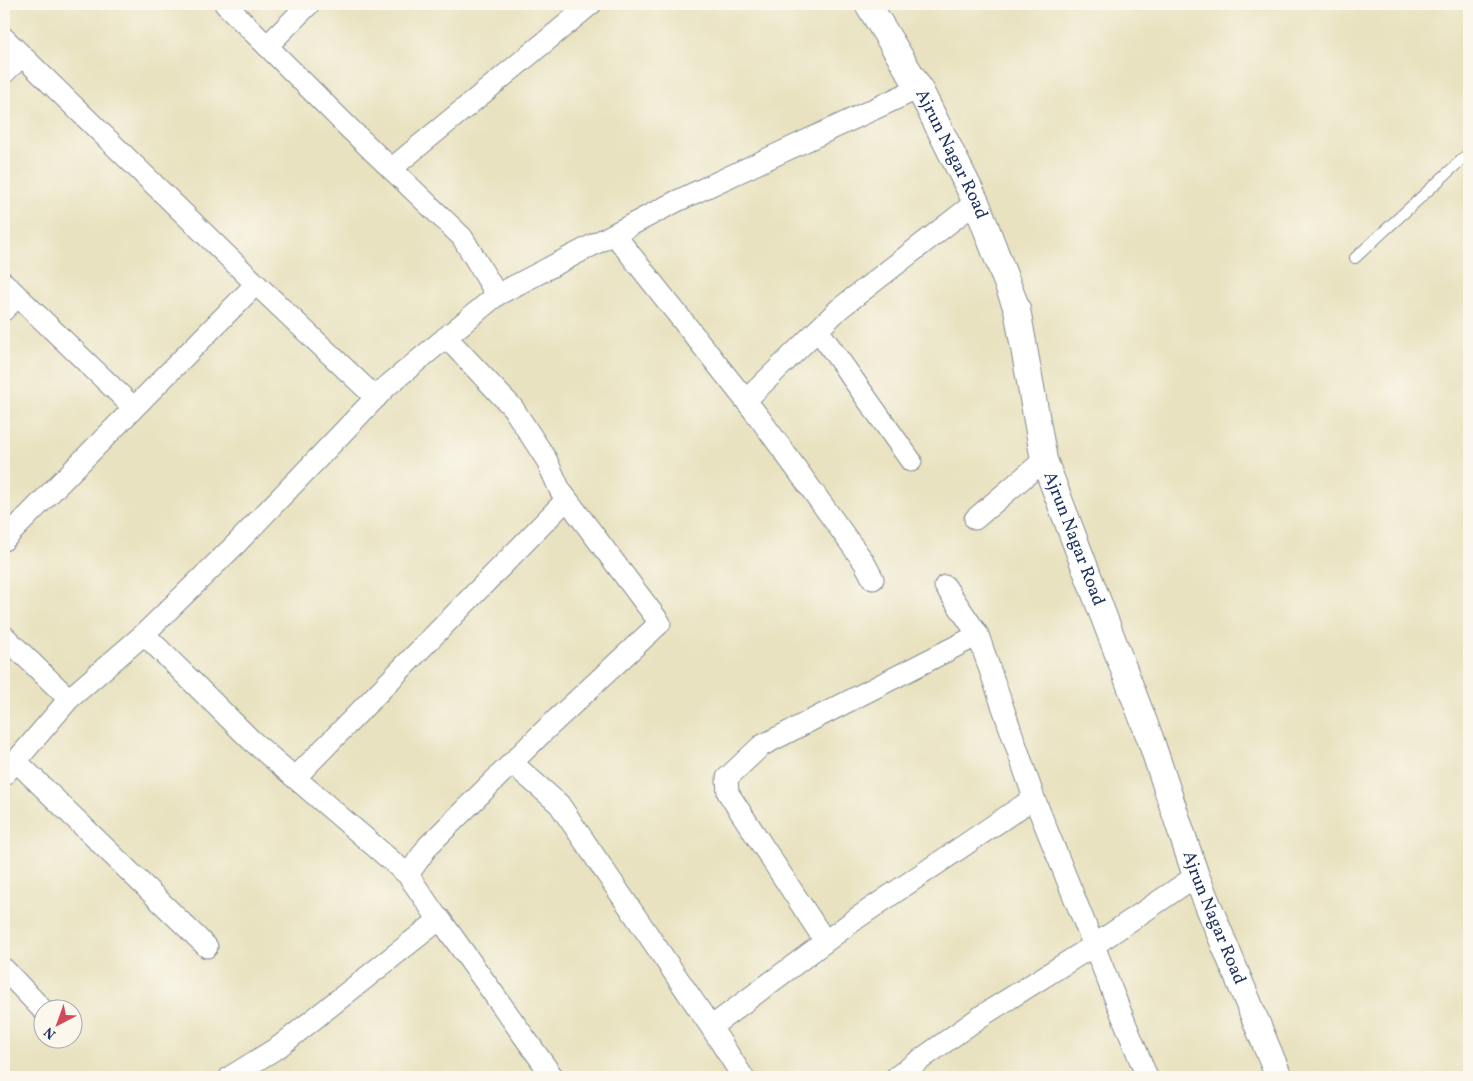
<svg xmlns="http://www.w3.org/2000/svg" width="1473" height="1081" font-family="Vollkorn,serif">
<style>
.lines{fill:none;stroke-linecap:round;stroke-linejoin:round}
.service-casing{stroke:#82888f;stroke-width:12}
.minor-casing{stroke:#82888f;stroke-width:23}
.tertiary-casing{stroke:#82888f;stroke-width:28}
.service{stroke:#fff;stroke-width:10}
.minor{stroke:#fff;stroke-width:21}
.tertiary{stroke:#fff;stroke-width:26}
.labels{text-anchor:middle;dominant-baseline:central;stroke-width:4;stroke-linejoin:round;paint-order:stroke}
.street-label{font-size:18px;fill:#1b2f5e;stroke:#fbf7ec}
</style>
<rect width="100%" height="100%" fill="#fbf7ec"/>
<filter id="ink" filterUnits="userSpaceOnUse"><feTurbulence type="fractalNoise" baseFrequency=".02" numOctaves="2"/><feDisplacementMap in="SourceGraphic" scale="10" xChannelSelector="R" yChannelSelector="G"/><feConvolveMatrix kernelMatrix="1 2 1 2 8 2 1 2 1" color-interpolation-filters="sRGB"/></filter>
<filter id="wash" filterUnits="userSpaceOnUse"><feTurbulence type="fractalNoise" baseFrequency=".0096" numOctaves="4" result="noise"/><feDisplacementMap in="SourceGraphic" scale="20" xChannelSelector="R" yChannelSelector="G"/><feGaussianBlur stdDeviation="1.12" result="paint"/><feColorMatrix in="noise" values="0 0 0 0 0 0 0 0 0 0 0 0 0 0 0 0 0 1.4 0 .05"/><feComposite in="paint" operator="in"/></filter>
<g filter="url(#wash)">
<rect width="100%" height="100%" fill="#e8e2c0"/>
</g>
<g filter="url(#ink)">
<g class="lines">
<defs>
<path id="service" d="M1355,258l114,-105"/>
<path id="minor" d="M225,4l125,125 112,108 35,58
M4,38l252,246 120,114
M267,46l42,-42
M4,73l18,-17
M391,169l200,-165
M614,234l144,182 106,146 9,17
M4,283l130,125
M4,310l13,-14
M818,330l93,131
M746,400l93,-91 137,-107
M975,519l69,-59
M4,540l252,-256
M945,586l33,49 56,163 113,279
M144,634l107,106 157,135
M4,636l65,63
M16,761l191,186
M512,763l47,41 152,223
M4,775l65,-76 75,-65 92,-90 150,-157 111,-92 178,-93 244,-114
M295,778l272,-279
M439,920l-31,-45 20,-29 116,-115 116,-108 -100,-133 -14,-31 -33,-51 -67,-71
M825,941l-97,-148 -1,-15 34,-32 217,-111
M4,969l38,40
M230,1077l50,-31 160,-127 113,158
M743,1077l-32,-50 146,-109 177,-120
M896,1077l87,-62 110,-69 103,-70"/>
<g id="tertiary">
<path id="s1" d="M868,4l51,84 57,114 41,107 27,151 106,278 46,138 83,201"/>
</g>
</defs>
<use href="#service" class="service-casing"/>
<use href="#minor" class="minor-casing"/>
<use href="#tertiary" class="tertiary-casing"/>
<use href="#service" class="service"/>
<use href="#minor" class="minor"/>
<use href="#tertiary" class="tertiary"/>
</g>
</g>
<g class="labels">
<g class="street-label">
<text stroke="none"><textPath href="#s1" startOffset="172">Ajrun Nagar Road</textPath></text>
<text stroke="none"><textPath href="#s1" startOffset="578">Ajrun Nagar Road</textPath></text>
<text stroke="none"><textPath href="#s1" startOffset="982">Ajrun Nagar Road</textPath></text>
</g>
</g>
<rect width="1473" height="1081" fill="none" stroke="#fbf7ec" stroke-width="20"/>
<g transform="translate(58 1024) rotate(221)"><circle r="24" fill="#fbf7ec" stroke="#a1a7b3"/>
<path d="M0-4L9 19L0 12L-9 19Z" fill="#d1495b"/>
<text y="-8" font-size="14" font-weight="bold" text-anchor="middle" fill="#1b2f5e">N</text>
</g>
</svg>
